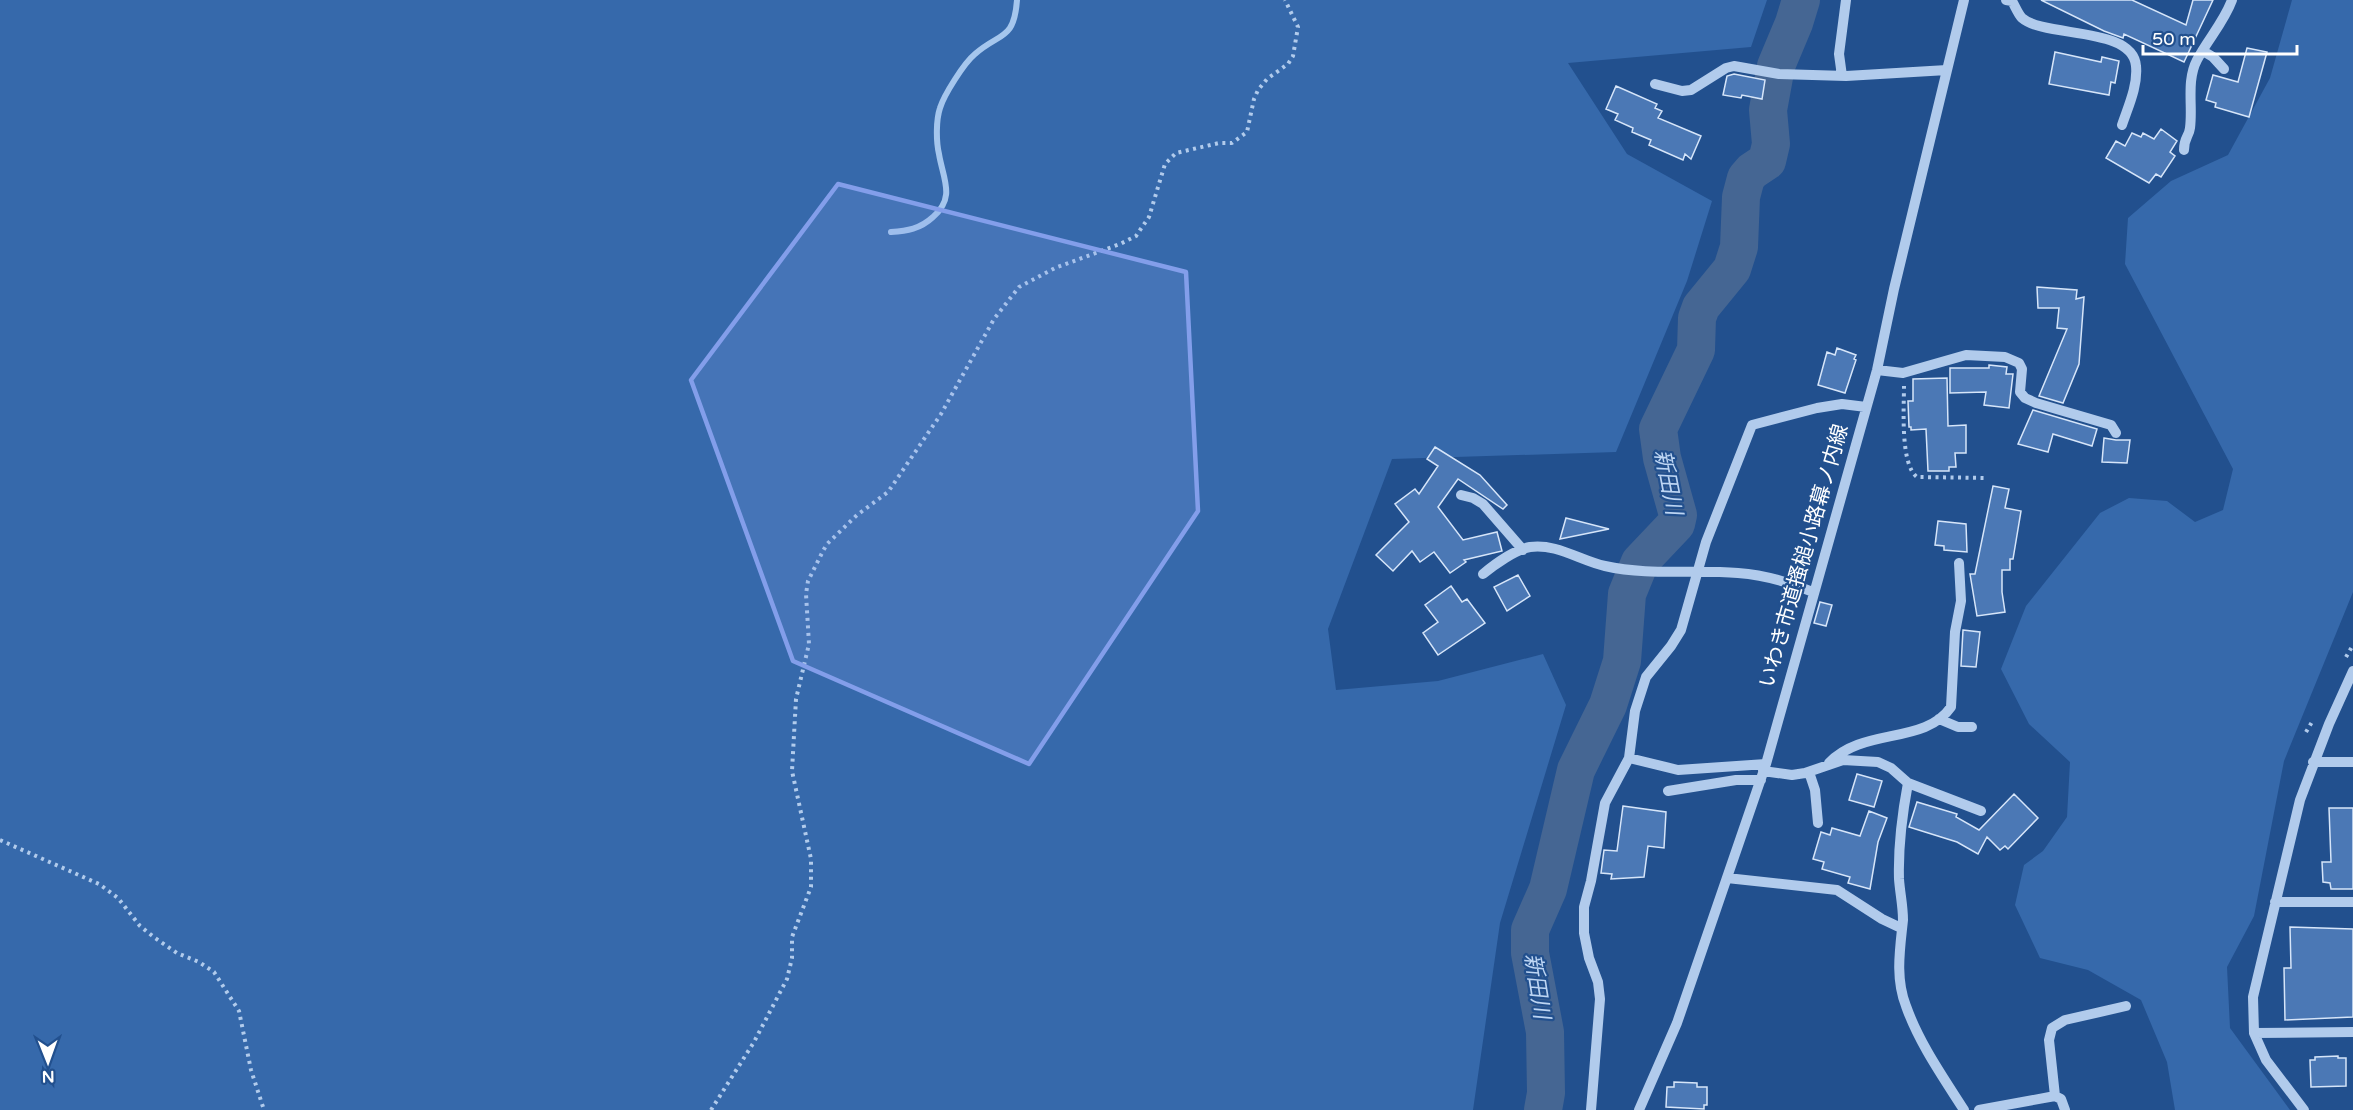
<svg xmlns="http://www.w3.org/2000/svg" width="2353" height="1110" font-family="'Varela Round','Noto Sans JP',sans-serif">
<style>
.green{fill:#3669ab}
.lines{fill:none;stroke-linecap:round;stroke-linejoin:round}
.stream{stroke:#a5c6ed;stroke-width:6}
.river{stroke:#456693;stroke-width:38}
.building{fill:#4b78b5;stroke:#d6e5f9;stroke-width:1.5}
.path{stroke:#b1cbec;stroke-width:4;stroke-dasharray:3 4.5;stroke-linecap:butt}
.minor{stroke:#b1cbec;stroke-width:10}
.marked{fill:#839eea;fill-opacity:0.2;stroke:#839eea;stroke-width:4.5;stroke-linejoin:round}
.labels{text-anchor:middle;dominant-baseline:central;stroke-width:4.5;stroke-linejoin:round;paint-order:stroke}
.street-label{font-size:21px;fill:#fff;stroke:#22508e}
.water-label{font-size:22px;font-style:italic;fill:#bdd5f3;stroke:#22508e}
</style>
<rect width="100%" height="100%" fill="#22508e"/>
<path class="green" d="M0,0h1767l-16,47 -183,16 59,91 85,47 -25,80 -71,171 -224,7 -64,170 8,61 102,-9 105,-27 23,51 -66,218 -27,187h-1473z
M2292,0h61v592l-69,169 -30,155 -27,51 3,61 60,82h-115l-8,-48 -26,-62 -53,-30 -48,-12 -25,-53 9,-40 19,-14 24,-34 3,-55 -41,-38 -28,-55 25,-63 74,-93 29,-15 38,3 28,21 28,-12 10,-41 -108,-205 3,-46 43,-37 57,-26 42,-77z"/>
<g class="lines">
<path class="stream" d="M891,232c16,-1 29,-3 42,-15 23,-20 10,-38 6,-63 -3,-13 -3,-34 1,-46 4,-13 24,-45 35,-54 25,-22 39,-13 42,-54"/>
<path class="river" d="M1543,1110l3,-17 -1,-61 -15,-79v-23l18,-41 28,-119 32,-65 14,-44 5,-67 13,-32 36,-38 2,-9 -16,-57 -4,-29 38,-79 1,-32 4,-11 31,-38 7,-22 2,-50 5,-19 6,-7 15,-10 4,-17 -3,-34 8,-44 18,-43 7,-23"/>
</g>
<path class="building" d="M2041,0h91l54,25 7,-25h20l-29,62 -60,-28 -1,4 -19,-7z
M2247,48l20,4 -18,65 -34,-10 1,-4 -10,-3 7,-25 25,7z
M2055,52l46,10 1,-5 17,4 -4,22 -4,-1 -2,13 -60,-11z
M1734,74l31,6 -3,19 -20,-4 -1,3 -18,-3 4,-19z
M1616,86l41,18 -2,4 7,3 -4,7 43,18 -10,23 -6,-5 -2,6 -34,-15 2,-5 -19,-8 1,-4 -18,-8 3,-6 -12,-5z
M2161,129l16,12 -7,11 5,4 -14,21 -5,-3 -7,9 -43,-25 10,-17 9,5 7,-13 9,4 2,-4 11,6z
M2037,287l40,3 -1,9 8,-2 -5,67 -16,39 -24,-7 28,-67 -10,-1 2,-20h-21z
M1837,348l19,7 -2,4 2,1 -11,33 -27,-8 9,-33 8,3z
M1989,365l18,2 -1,7h7l-4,34 -25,-3 2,-13 -36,1v-25h39z
M1947,378l1,48 18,-1v28h-11l1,14h-7v4h-21l-2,-42 -15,1v-3h-2l-1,-26h5v-22z
M2033,410l64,19 -5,17 -39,-12 -5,18 -30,-8z
M2104,438l12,2h14l-3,23 -25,-1z
M1435,447l45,28 27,30 -4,4 -45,-30 -20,28 25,33 34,-8 5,19 -38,9 2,2 -16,11 -16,-21 -14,10 -8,-11 -19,20 -17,-16 33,-33 -14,-18 20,-15 4,5 19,-28 -11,-7z
M1993,486l16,3 -4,19 16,3 -8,48h-3v11h-8v22l3,20 -28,4 -7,-42h5z
M1566,518l43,11 -49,10z
M1938,521l28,3 1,28 -23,-2v-4l-9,-1z
M1518,575l12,21 -23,15 -13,-24z
M1451,586l11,16 5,-3 18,24 -47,32 -15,-22 15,-11 -13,-17z
M1820,602l12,3 -6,21 -12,-3z
M1963,630l17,2 -4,35 -15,-1z
M1857,774l25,7 -8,26 -25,-7z
M2014,794l24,24 -30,31 -3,-3 -5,4 -13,-13 -9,17 -21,-12 -48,-15 8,-25 40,12 -1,3 23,13z
M1623,806l43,6 -2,36 -16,-2 -4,31 -33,2 1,-5 -11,-1 3,-23 13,1z
M2329,808h24v81h-22l-1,-6 -7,-1 -1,-20h9z
M1869,811l18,7 -9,24 -8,47 -22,-6 2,-6 -28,-8 2,-7 -11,-3 8,-27 9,3 2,-7 28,8z
M2290,927l63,2v88l-68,3 -1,-52h7z
M2338,1056v2h8v28l-35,1 -1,-27h5v-3z
M1674,1082l23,1v4h10v18h-3v4l-38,-2 1,-20h7z"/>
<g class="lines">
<path class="path" d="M1904,386c0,22 -4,78 13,91l71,1
M2346,657l7,-12
M2306,732l6,-10
M0,840l99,44 19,14 22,28 15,12 22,15 22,9 15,10 25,39 12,59 13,40
M711,1110l43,-68 33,-63 5,-21v-21l19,-50v-28l-19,-88 4,-72 13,-55 -3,-50 2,-13 15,-30 4,-7 30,-29 31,-23 53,-78 53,-95 25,-32 36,-19 65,-24 16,-8 13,-19 16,-53 11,-11 43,-10h13l15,-11 7,-33 4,-9 9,-11 21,-15 5,-8 5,-29 -13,-27"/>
<path class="minor" d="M2006,0l6,1c3,5 6,13 10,17 23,20 111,8 114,48 2,20 -8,41 -14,59
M2203,51l10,6 11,12
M1842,76l-3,-22 7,-54
M1655,84l27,7 9,-1 35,-22 8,-2 45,8 67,2 101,-6
M2184,150c0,-13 5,-13 6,-22 3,-22 -4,-47 7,-68 11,-21 27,-38 35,-60
M1877,370l26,3 63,-18 39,2 14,6 3,6 -2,23 5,6 11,5 75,22 5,8
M1461,495l12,3 10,6 40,46
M1483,574c12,-10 32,-24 47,-27 26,-4 51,14 75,19 44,10 89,3 133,7 26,2 51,9 75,19
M1939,719l19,8h14
M1629,758l49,12 88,-6
M2313,762h40
M1829,763c34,-36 96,-18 122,-56l4,-75 6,-31 -2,-38
M1763,771l29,4 13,-2 38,-13 35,2 13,6 17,15 73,28
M1809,772l6,18 3,33
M1908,783c-6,32 -10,63 -9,96 1,14 4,27 4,41 -3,29 -8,58 3,86 13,37 37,71 58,104
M1668,791l68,-11h25
M1727,878l110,12 45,29 19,9
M2275,902h78
M2254,1033l99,-1
M2055,1096l-6,-56 3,-12 13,-8 61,-14
M1591,1110l9,-111 -2,-17 -9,-24 -5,-25v-26l7,-26 14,-78 24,-45 6,-47 11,-34 25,-31 10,-16 25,-88 46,-117 65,-17 25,-4 24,3
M1639,1110l38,-87 89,-259 111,-394 17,-81 70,-289
M1979,1110l76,-14 6,3 4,11
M2304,1110l-38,-50 -12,-27 -1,-36 47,-197 29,-76 24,-53"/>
</g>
<path class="marked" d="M838,184l348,88 12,239 -169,253 -236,-103 -102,-281z"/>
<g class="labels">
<g class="street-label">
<text transform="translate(1804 556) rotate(-74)">いわき市道搔槌小路幕ノ内線</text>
</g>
<g class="water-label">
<text transform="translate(1668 482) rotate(79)">新田川</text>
<text transform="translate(1537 986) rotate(81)">新田川</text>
</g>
</g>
<g transform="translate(48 1062) rotate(179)" stroke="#22508e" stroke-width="4.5" paint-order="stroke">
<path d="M0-4.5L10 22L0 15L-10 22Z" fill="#ffffff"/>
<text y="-9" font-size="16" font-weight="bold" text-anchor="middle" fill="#ffffff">N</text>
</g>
<path d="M2143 45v9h154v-9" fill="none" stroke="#ffffff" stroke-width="3"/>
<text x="2152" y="45" font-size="18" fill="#ffffff" stroke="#22508e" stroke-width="4.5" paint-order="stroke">50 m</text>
</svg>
